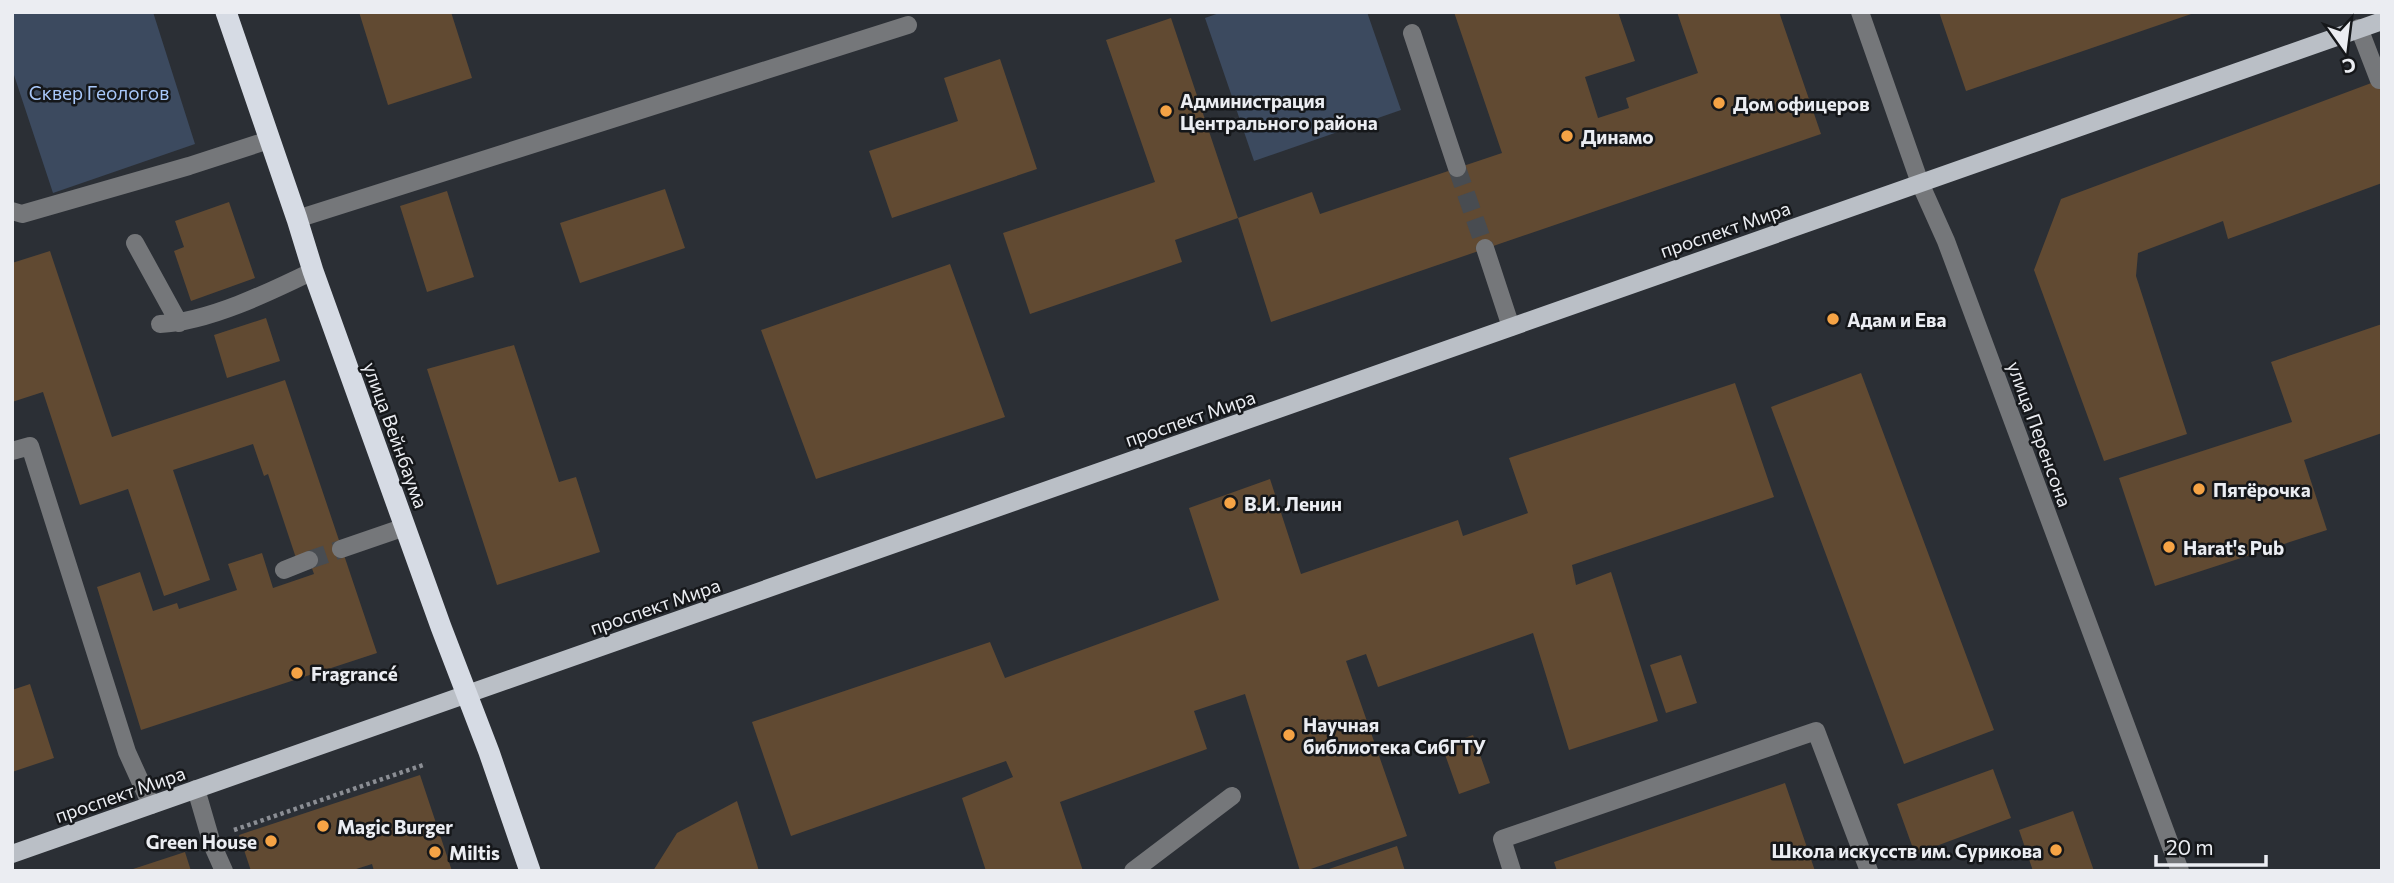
<svg xmlns="http://www.w3.org/2000/svg" width="2394" height="883" font-family="Commissioner,sans-serif">
<style>
.green{fill:#3c4a5f}
.building{fill:#614a32}
.lines{fill:none;stroke-linecap:round;stroke-linejoin:round}
.minor-tunnel{stroke:#484c51;stroke-width:18;stroke-dasharray:18 9;stroke-linecap:butt}
.path{stroke:#8b8e94;stroke-width:4.5;stroke-dasharray:3.5 3.5;stroke-linecap:butt}
.minor{stroke:#75777a;stroke-width:18}
.major{stroke:#babfc6;stroke-width:18}
.highway{stroke:#d6dbe4;stroke-width:21}
.poi-dot{fill:#f5a345;stroke:#15171a;stroke-width:2.5}
.labels{text-anchor:middle;dominant-baseline:central;stroke-width:5;stroke-linejoin:round;paint-order:stroke}
.park-label{font-size:19px;fill:#a9c8fa;stroke:#15171a}
.poi-label{font-size:19px;font-weight:bold;fill:#ebedf2;stroke:#15171a;text-anchor:start}
.street-label{font-size:19px;fill:#ebedf2;stroke:#15171a}
</style>
<rect width="100%" height="100%" fill="#2b2f35"/>
<path class="green" d="M12,12h141l42,132 -142,49 -41,-124z
M1222,12h145l34,98 -147,51 -49,-143z"/>
<path class="building" d="M359,12h92l21,66 -84,27z
M1454,12h164l17,49 -50,16 13,41 31,-10 -3,-10 72,-25 -21,-61h102l42,122 -550,188 -33,-104 74,-26 8,22 182,-61z
M1939,12h255v1l-228,78z
M1171,18l67,200 -63,22 7,22 -152,52 -27,-81 152,-51 -49,-142z
M1000,59l37,110 -145,49 -23,-67 89,-30 -14,-43z
M2382,79v104l-154,56 -5,-18 -85,32 -2,23 51,158 -83,27 -70,-191 27,-71z
M665,189l20,59 -105,35 -20,-60z
M447,191l27,86 -47,15 -27,-86z
M229,202l26,76 -64,23 -17,-50 10,-4 -9,-26z
M50,251l62,186 173,-57 92,273 -236,77 -44,-143 43,-15 13,39 24,-8 2,6 58,-19 -9,-26 34,-11 11,35 41,-14 -5,-14 -11,4 -30,-90 -4,2 -11,-32 -80,26 37,110 -46,16 -36,-107 -48,16 -37,-113 -31,10v-139z
M950,264l55,153 -189,62 -55,-149z
M266,318l14,43 -53,17 -13,-43z
M2382,324v109l-78,27 23,70 -172,56 -36,-108 173,-56 -21,-60z
M514,345l45,137 17,-5 24,75 -103,33 -70,-216z
M1861,373l133,357 -90,34 -133,-357z
M1735,383l39,114 -202,68 4,20 35,-13 47,149 -89,29 -36,-117 -155,54 -12,-33 -20,7 61,175 -102,35h-5l-55,-177 -51,17 13,38 -147,53 23,69h-97l-24,-73 51,-21 -7,-16 -215,75 -39,-114 238,-80 15,36 214,-78 -30,-92 81,-29 31,95 157,-54 5,16 65,-23 -19,-55z
M1681,655l16,48 -31,10 -16,-48z
M30,684l24,74 -42,14v-82z
M1473,735l17,48 -31,11 -17,-48z
M1993,769l18,49 -96,36 -18,-50z
M420,775l32,96h-78l-2,-7 -22,7h-99l-12,-36z
M1785,783l30,88h-258l-3,-9z
M737,801l22,70h-106l24,-38z
M2073,811l21,60h-61l-14,-41z
M1397,846l8,25h-79v-1z
M185,852l6,19h-61v-1z"/>
<g class="lines">
<path class="minor-tunnel" d="M1457,168l28,80
M309,560l32,-11"/>
<path class="path" d="M234,830l192,-66"/>
<path class="minor" d="M1860,12l60,171 26,58 234,630
M2359,28l20,52
M1412,33l45,135
M12,211l10,3 167,-48 80,-26
M297,219l611,-194
M135,243l44,80
M1485,248l26,79
M160,324c48,-2 110,-32 153,-53
M12,451l18,-5 97,306 24,53
M341,549l64,-22
M284,570l25,-10
M196,789l16,55 12,27
M1133,871l99,-75
M1512,871l-10,-32 314,-108 53,140"/>
<path class="major" d="M12,854l2370,-833"/>
<path class="highway" d="M226,12l71,207 16,52 128,356 48,125 41,119"/>
</g>
<g class="poi-dot">
<circle cx="1719" cy="103" r="7"/>
<circle cx="1166" cy="111" r="7"/>
<circle cx="1567" cy="136" r="7"/>
<circle cx="1833" cy="319" r="7"/>
<circle cx="2199" cy="489" r="7"/>
<circle cx="1230" cy="503" r="7"/>
<circle cx="2169" cy="547" r="7"/>
<circle cx="297" cy="673" r="7"/>
<circle cx="1289" cy="735" r="7"/>
<circle cx="323" cy="826" r="7"/>
<circle cx="271" cy="841" r="7"/>
<circle cx="2056" cy="850" r="7"/>
<circle cx="435" cy="852" r="7"/>
</g>
<g class="labels">
<g class="park-label">
<text x="99" y="92">Сквер Геологов</text>
</g>
<g class="poi-label">
<text x="1180" y="100">Администрация<tspan x="1180" dy="22">Центрального района</tspan></text>
<text x="1733" y="103">Дом офицеров</text>
<text x="1581" y="136">Динамо</text>
<text x="1847" y="319">Адам и Ева</text>
<text x="2213" y="489">Пятёрочка</text>
<text x="1244" y="503">В.И. Ленин</text>
<text x="2183" y="547">Harat's Pub</text>
<text x="311" y="673">Fragrancé</text>
<text x="1303" y="724">Научная<tspan x="1303" dy="22">библиотека СибГТУ</tspan></text>
<text x="337" y="826">Magic Burger</text>
<text x="257" y="841" text-anchor="end">Green House</text>
<text x="2042" y="850" text-anchor="end">Школа искусств им. Сурикова</text>
<text x="449" y="852">Miltis</text>
</g>
<g class="street-label">
<text transform="translate(1725 229) rotate(-19)">проспект Мира</text>
<text transform="translate(1190 418) rotate(-19)">проспект Мира</text>
<text transform="translate(2040 434) rotate(70)">улица Перенсона</text>
<text transform="translate(396 435) rotate(70)">улица Вейнбаума</text>
<text transform="translate(655 606) rotate(-19)">проспект Мира</text>
<text transform="translate(120 794) rotate(-19)">проспект Мира</text>
</g>
</g>
<rect width="2394" height="883" fill="none" stroke="#ebedf2" stroke-width="28"/>
<g transform="translate(2345 49) rotate(166)" stroke="#15171a" stroke-width="5" paint-order="stroke">
<path d="M0-5L12 26L0 18L-12 26Z" fill="#ebedf2"/>
<text y="-10" font-size="19" font-weight="bold" text-anchor="middle" fill="#ebedf2">С</text>
</g>
<path d="M2156 855v10h110v-10" fill="none" stroke="#ebedf2" stroke-width="3.5"/>
<text x="2166" y="855" font-size="21" fill="#ebedf2" stroke="#15171a" stroke-width="5" paint-order="stroke">20 m</text>
</svg>
